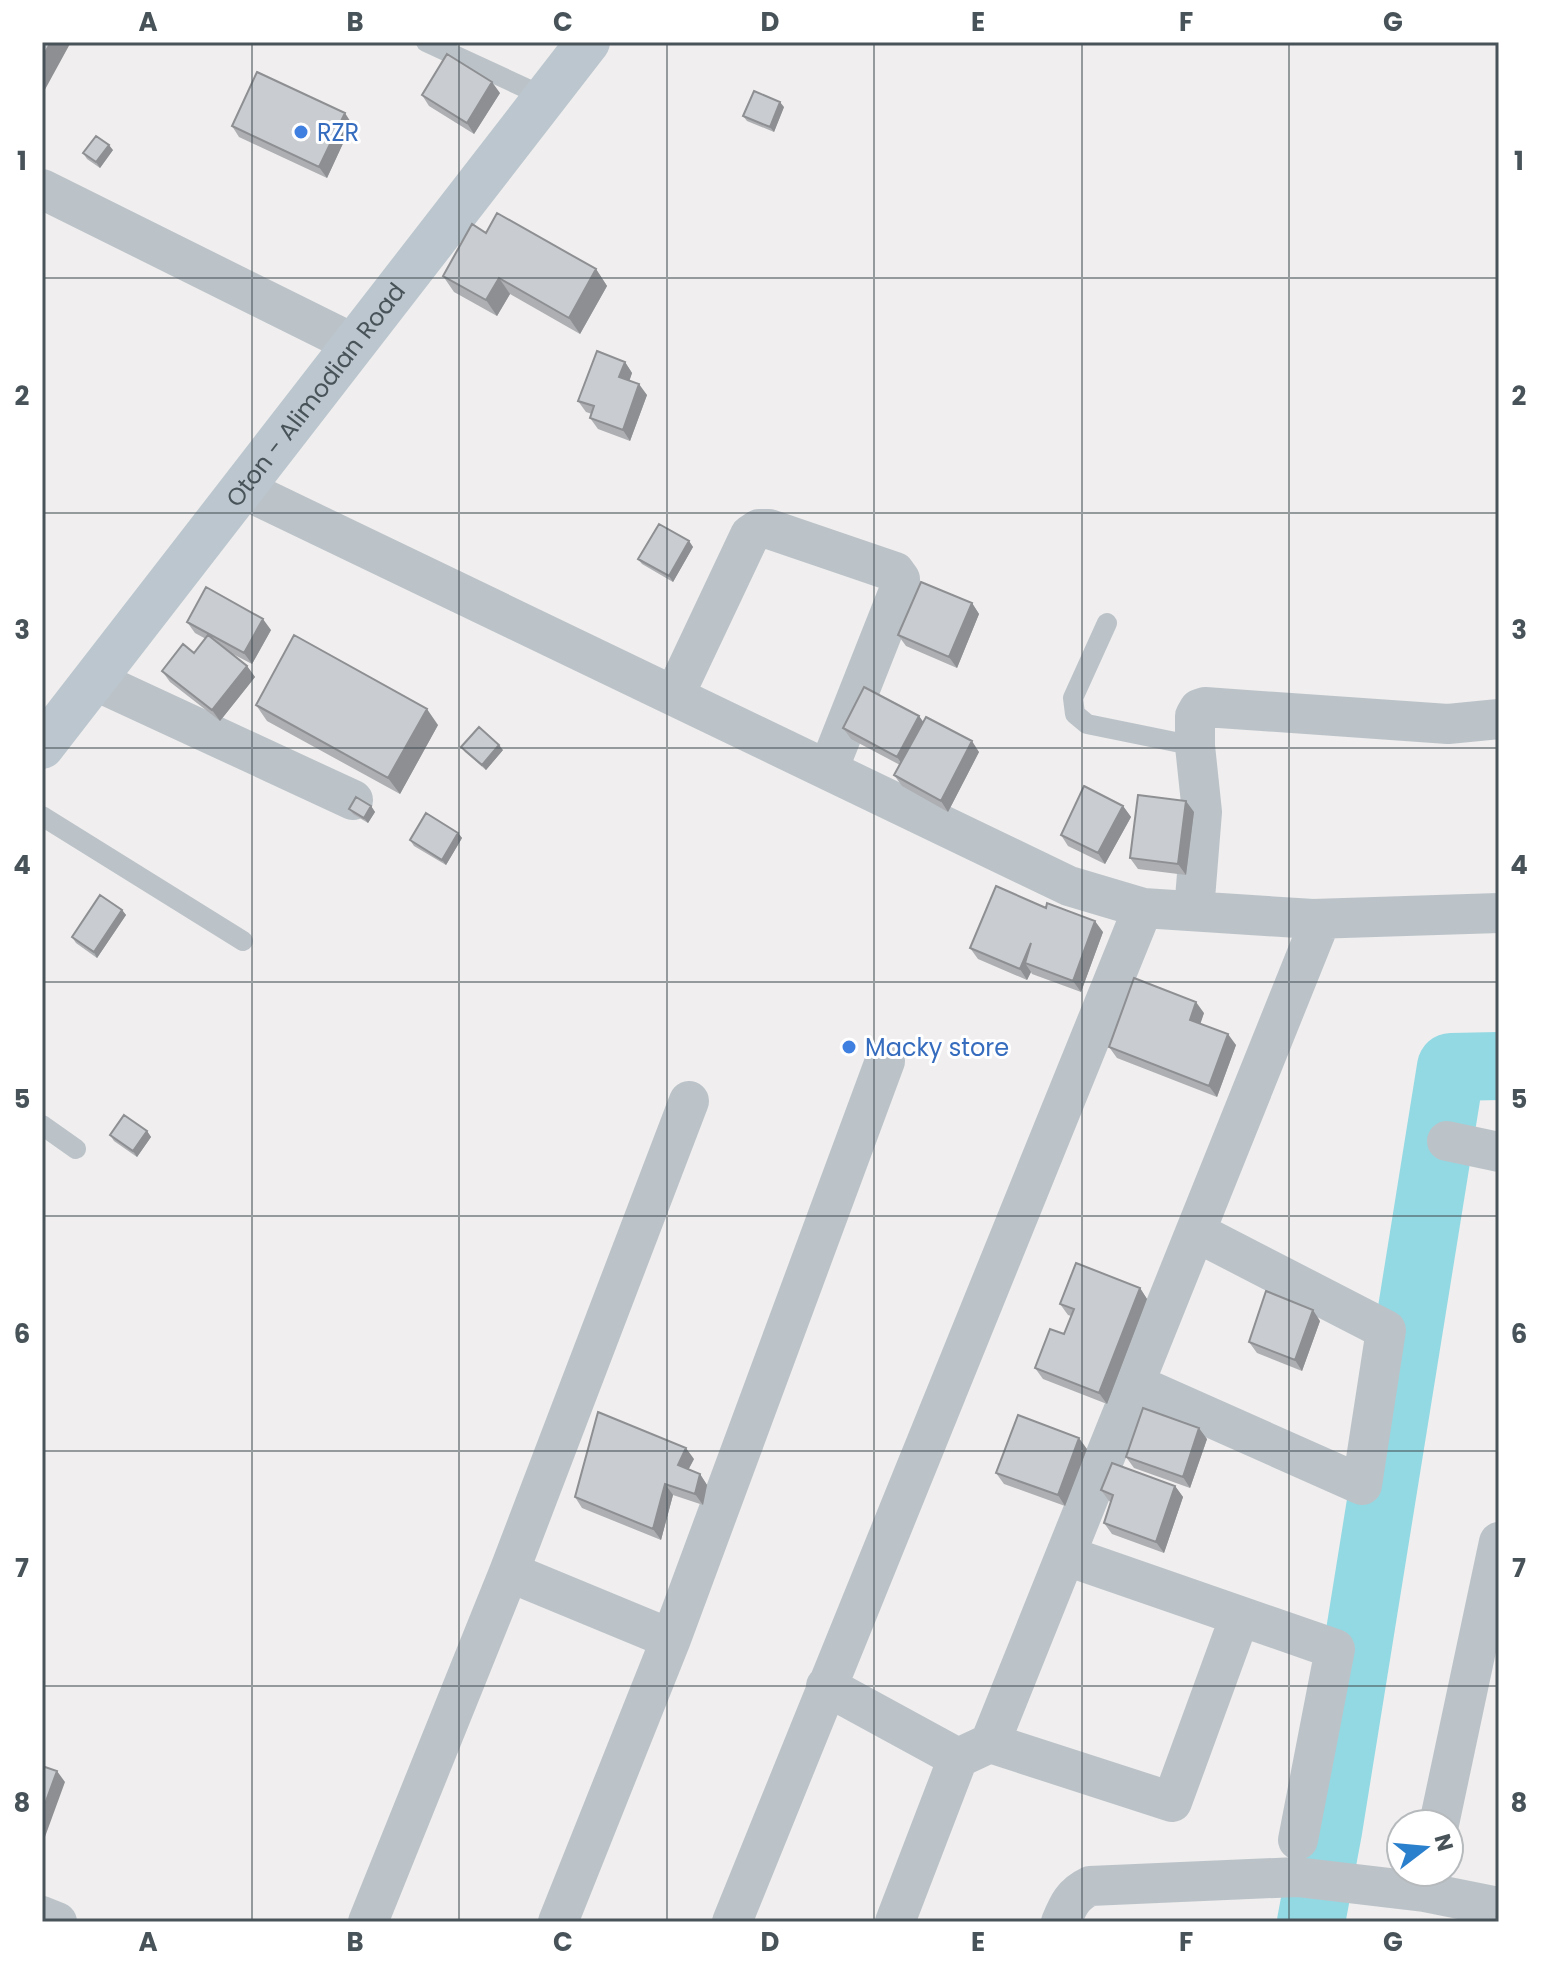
<svg xmlns="http://www.w3.org/2000/svg" width="1541" height="1964" font-family="Poppins,sans-serif">
<style>
.lines{fill:none;stroke-linecap:round;stroke-linejoin:round}
.river{stroke:#92d9e3;stroke-width:68}
.service{stroke:#bbc3c9;stroke-width:20}
.minor{stroke:#bbc3c9;stroke-width:40}
.secondary{stroke:#bbc6ce;stroke-width:44}
.wall{fill:#adafb3}
.shaded-wall{fill:#8d8f92}
.building{fill:#c9ccd0;stroke:#8d8f92;stroke-width:2}
.grid{fill:none;stroke:#485359;stroke-width:2;stroke-opacity:0.55}
.shop-dot{fill:#3f7fe0;stroke:#fff;stroke-width:3}
.labels{text-anchor:middle;dominant-baseline:central;stroke-width:6;stroke-linejoin:round;paint-order:stroke}
.shop-label{font-size:24px;fill:#366cbe;stroke:#fff;text-anchor:start}
.street-label{font-size:24px;fill:#485359;stroke:#fff}
.neatline{fill:none;stroke:#485359;stroke-width:3}
.grid-label{font-size:26px;text-anchor:middle;font-weight:bold;fill:#485359}
</style>
<rect width="100%" height="100%" fill="#f0eeee"/>
<g class="lines">
<path class="river" d="M1311,1922l17,-91 123,-764 48,-1"/>
<path class="service" d="M426,42l119,55
M1107,623l-34,75 2,16 12,10 108,22
M42,816l201,125
M42,1125l34,24"/>
<path class="minor" d="M42,189l312,155
M241,488l828,398 74,22 170,11 186,-6
M94,680l259,120
M674,696l76,-161 9,-6h10l126,43 5,7v9l-72,182
M1194,911l8,-99 -7,-66v-30l4,-7 6,-2 243,17 51,-5
M1447,1141l52,11
M1135,1384l227,101 24,-155 -190,-98
M1067,1556l268,93 -37,191
M509,1572l162,67
M826,1686l132,72
M990,1743l182,59 68,-186
M1439,1824l60,-282
M42,1916l15,6
M368,1922l141,-350 180,-471
M558,1922l113,-283 214,-578
M732,1922l411,-1014
M895,1922l63,-164 32,-15 331,-824
M1061,1922c7,-17 12,-28 29,-36l207,-9 127,15 75,15"/>
<path class="secondary" id="s1" d="M42,747l546,-705"/>
</g>
<path class="wall" d="M500,93l-26,41 -45,-28 -7,-11z
M784,107l-10,25 -27,-11 -4,-5z
M352,124l-25,54 -88,-41 -7,-11z
M113,150l-13,18 -13,-9 -4,-6z
M486,233l110,36 11,17 -27,48 -70,-40 -13,22 -43,-24 -11,-16z
M625,362l7,11 -3,8 18,14 -17,46 -32,-12 -8,-11 2,-4 -6,-2 -8,-11z
M689,541l4,6 -20,35 -31,-18 -4,-5z
M972,603l7,11 -22,54 -51,-22 -8,-11z
M187,622l84,8 -19,34 -23,-12 18,14 8,11 -35,44 -50,-39 -8,-11 32,-18 12,-14 -11,-6z
M256,705l182,20 -38,69 -133,-73z
M919,716l4,6 56,30 -31,60 -46,-26 -8,-11 6,-10 -49,-26 -8,-11z
M461,747l42,3 -17,20 -21,-18z
M371,806l4,6 -7,11 -15,-9 -4,-5z
M1123,806l8,11 -26,47 -37,-18 -7,-11z
M1194,812l-8,63 -48,-6 -8,-11z
M458,833l4,5 -16,27 -32,-19 -4,-6z
M1046,908l57,24 -22,60 -49,-18 -1,-2 -4,8 -49,-21 -8,-11z
M122,910l4,5 -29,43 -21,-15 -4,-6z
M1204,1013l-4,10 36,22 -19,52 -100,-39 -8,-11z
M147,1131l4,6 -14,20 -23,-16 -4,-6z
M1140,1288l7,11 -40,105 -64,-25 -8,-11 29,-34 7,-18 -3,-1 -8,-11z
M1320,1321l-18,50 -45,-18 -8,-11z
M1207,1439l-17,49 -56,-20 -8,-11z
M1087,1449l-22,57 -61,-22 -8,-11z
M694,1459l-6,11 12,4 7,11 -4,20 -30,-10 -12,45 -79,-32 -7,-11z
M1175,1486l8,11 -19,56 -52,-19 -8,-11 7,-21 -2,-1 -8,-11z"/>
<path class="shaded-wall" d="M51,42h20l-29,53v-37z
M492,82l8,11 -26,41 -7,-11z
M780,102l4,5 -10,25 -4,-5z
M345,113l7,11 -25,54 -8,-11z
M109,145l4,5 -13,18 -4,-6z
M596,269l11,17 -27,48 -11,-16z
M499,278l11,16 -13,22 -11,-16z
M625,362l7,11 -5,15 -8,-11z
M639,384l8,11 -17,46 -7,-11z
M689,541l4,6 -20,35 -4,-6z
M972,603l7,11 -22,54 -8,-11z
M263,619l8,11 -19,34 -8,-11z
M247,666l8,11 -35,44 -8,-11z
M427,709l11,16 -38,69 -12,-16z
M919,716l8,11 -22,41 -8,-11z
M972,741l7,11 -31,60 -7,-11z
M499,745l4,5 -17,20 -4,-5z
M1186,801l8,11 -8,63 -8,-11z
M371,806l4,6 -7,11 -4,-5z
M1123,806l8,11 -26,47 -7,-11z
M458,833l4,5 -16,27 -4,-5z
M122,910l4,5 -29,43 -3,-6z
M1095,921l8,11 -22,60 -8,-11z
M1031,943l-6,20 6,9 -4,8 -7,-11z
M1196,1002l8,11 -6,18 -8,-11z
M1228,1034l8,11 -19,52 -8,-11z
M147,1131l4,6 -14,20 -4,-6z
M1140,1288l7,11 -40,105 -8,-11z
M1313,1310l7,11 -18,50 -7,-11z
M1199,1428l8,11 -17,49 -7,-11z
M1079,1438l8,11 -22,57 -7,-11z
M686,1448l8,11 -9,17 -7,-11z
M700,1474l7,11 -4,20 -8,-11z
M665,1484l8,11 -12,45 -8,-11z
M1175,1486l8,11 -19,56 -8,-11z
M57,1771l8,11 -23,63v-33z"/>
<path class="building" d="M42,42h9l-9,16z
M447,54l45,28 -25,41 -45,-28z
M257,72l88,41 -26,54 -87,-41z
M754,91l26,11 -10,25 -27,-11z
M96,136l13,9 -13,17 -13,-9z
M497,213l99,56 -27,49 -70,-40 -13,22 -43,-24 29,-52 14,9z
M597,351l28,11 -6,15 20,7 -16,46 -33,-12 4,-12 -16,-5z
M659,524l30,17 -20,35 -31,-17z
M921,582l51,21 -23,54 -51,-22z
M206,587l57,32 -19,34 -57,-31z
M208,635l39,31 -35,44 -50,-39 21,-27 11,9z
M294,635l133,74 -39,69 -132,-73z
M864,687l55,29 -22,41 -54,-29z
M926,717l46,24 -31,60 -47,-26z
M479,727l20,18 -17,20 -21,-18z
M1084,786l39,20 -25,47 -37,-18z
M1138,795l48,6 -8,63 -48,-6z
M356,797l15,9 -7,12 -15,-9z
M426,813l32,20 -16,27 -32,-20z
M996,886l50,22 1,-5 48,18 -22,60 -48,-18 6,-20 -11,26 -50,-21z
M100,895l22,15 -28,42 -22,-15z
M1134,978l62,24 -6,18 38,14 -19,52 -100,-39z
M124,1115l23,16 -14,20 -23,-16z
M1076,1263l64,25 -41,105 -64,-25 15,-39 14,5 10,-25 -14,-5z
M1266,1291l47,19 -18,50 -46,-18z
M1143,1408l56,20 -16,49 -57,-20z
M598,1412l88,36 -8,17 22,9 -5,20 -30,-10 -12,45 -78,-32z
M1018,1415l61,23 -21,57 -62,-22z
M1112,1463l63,23 -19,56 -52,-19 9,-28 -12,-5z
M42,1766l15,5 -15,41z"/>
<path class="grid" d="M252,42v1880M459,42v1880M667,42v1880M874,42v1880M1082,42v1880M1289,42v1880M42,278h1457M42,513h1457M42,748h1457M42,982h1457M42,1216h1457M42,1451h1457M42,1686h1457"/>
<g class="shop-dot">
<circle cx="301" cy="132" r="8"/>
<circle cx="849" cy="1047" r="8"/>
</g>
<g class="labels">
<g class="shop-label">
<text x="317" y="132">RZR</text>
<text x="865" y="1047">Macky store</text>
</g>
<g class="street-label">
<text stroke="none"><textPath href="#s1" startOffset="446">Oton - Alimodian Road</textPath></text>
</g>
</g>
<rect width="1541" height="1964" fill="none" stroke="#ffffff" stroke-width="88"/>
<g transform="translate(1425 1848) rotate(74)"><circle r="38" fill="#ffffff" stroke="#b6babd" stroke-width="2"/>
<path d="M0-6L14 30L0 20L-14 30Z" fill="#2b80cd"/>
<text y="-12" font-size="22" font-weight="bold" text-anchor="middle" fill="#485359">N</text>
</g>
<rect x="44" y="44" width="1453" height="1876" class="neatline"/>
<g class="grid-label">
<text x="148" y="31">A</text>
<text x="355" y="31">B</text>
<text x="563" y="31">C</text>
<text x="770" y="31">D</text>
<text x="978" y="31">E</text>
<text x="1186" y="31">F</text>
<text x="1393" y="31">G</text>
<text x="22" y="170">1</text>
<text x="1519" y="170">1</text>
<text x="22" y="405">2</text>
<text x="1519" y="405">2</text>
<text x="22" y="639">3</text>
<text x="1519" y="639">3</text>
<text x="22" y="874">4</text>
<text x="1519" y="874">4</text>
<text x="22" y="1108">5</text>
<text x="1519" y="1108">5</text>
<text x="22" y="1343">6</text>
<text x="1519" y="1343">6</text>
<text x="22" y="1577">7</text>
<text x="1519" y="1577">7</text>
<text x="22" y="1812">8</text>
<text x="1519" y="1812">8</text>
<text x="148" y="1951">A</text>
<text x="355" y="1951">B</text>
<text x="563" y="1951">C</text>
<text x="770" y="1951">D</text>
<text x="978" y="1951">E</text>
<text x="1186" y="1951">F</text>
<text x="1393" y="1951">G</text>
</g>
</svg>
